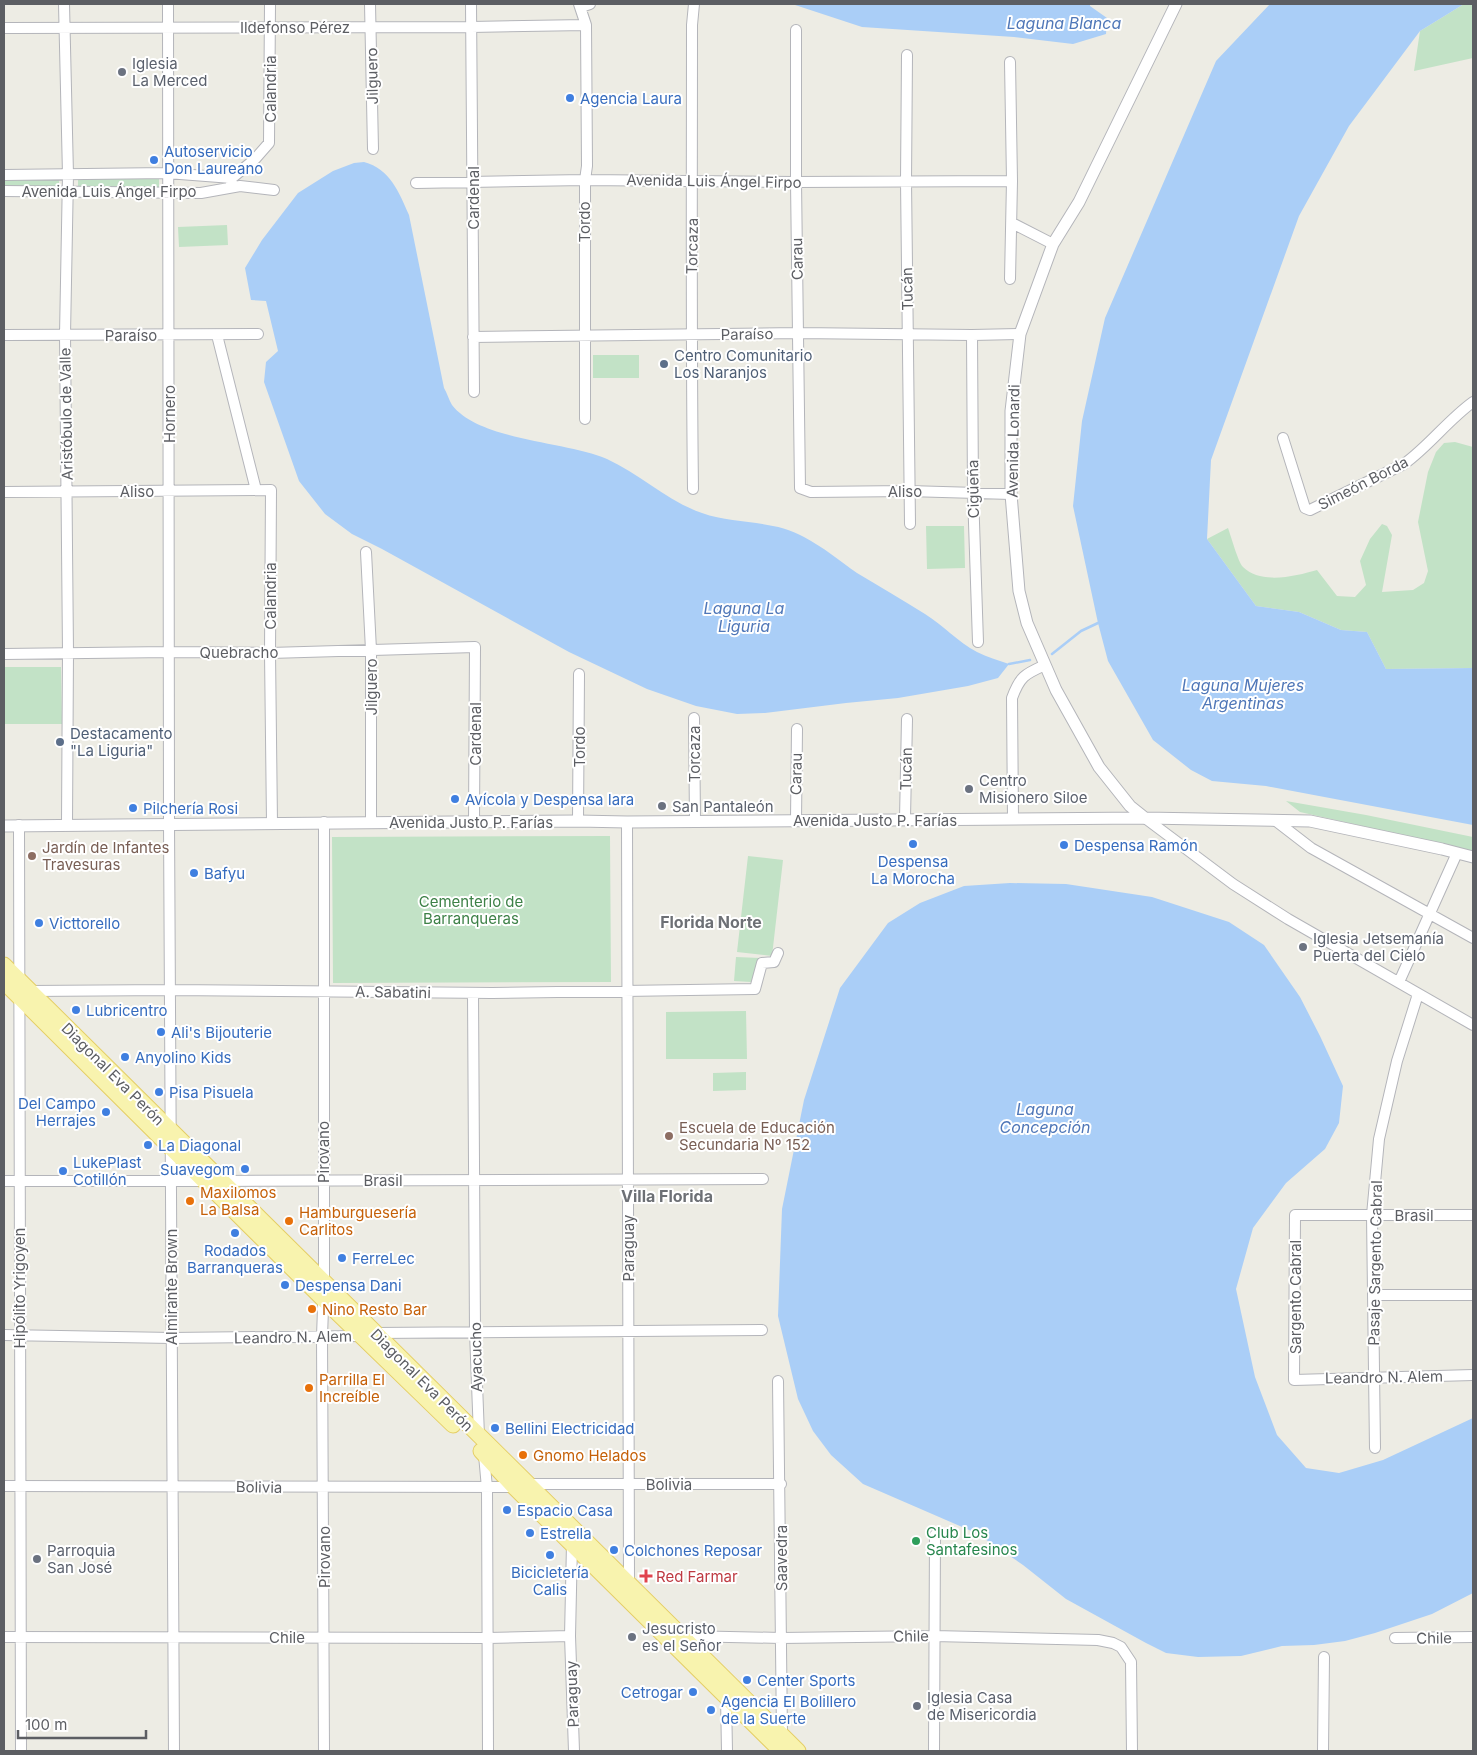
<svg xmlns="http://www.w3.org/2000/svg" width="1477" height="1755" font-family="Inter,sans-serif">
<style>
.green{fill:#c2e2c6}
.water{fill:#aacef7}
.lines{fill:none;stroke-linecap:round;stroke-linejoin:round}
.stream{stroke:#aacef7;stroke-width:2.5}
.minor-casing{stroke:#b4b5ba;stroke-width:12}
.tertiary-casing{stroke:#b4b5ba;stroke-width:13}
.primary-casing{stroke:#e5ce65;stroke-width:17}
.minor{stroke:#fff;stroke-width:10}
.tertiary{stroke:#fff;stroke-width:11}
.primary{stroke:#f8f3ae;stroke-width:15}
.worship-dot{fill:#6b7280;stroke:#fff;stroke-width:2}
.shop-dot{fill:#3f7fe0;stroke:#fff;stroke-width:2}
.service-dot{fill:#5c6f8a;stroke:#fff;stroke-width:2}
.education-dot{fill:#8d6e63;stroke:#fff;stroke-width:2}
.food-dot{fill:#e8710a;stroke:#fff;stroke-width:2}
.leisure-dot{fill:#2e9e5b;stroke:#fff;stroke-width:2}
.health-dot{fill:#e0444e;stroke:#fff;stroke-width:2}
.labels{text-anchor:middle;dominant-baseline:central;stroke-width:4;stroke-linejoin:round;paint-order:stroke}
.street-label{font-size:15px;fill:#5c5e63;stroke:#fff}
.worship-label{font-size:15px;fill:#5b616d;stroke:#fff;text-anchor:start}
.shop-label{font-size:15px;fill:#366cbe;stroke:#fff;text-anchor:start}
.service-label{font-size:15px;fill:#4e5e75;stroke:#fff;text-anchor:start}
.education-label{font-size:15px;fill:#785e54;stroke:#fff;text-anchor:start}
.park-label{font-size:15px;fill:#3d8147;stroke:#fff}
.food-label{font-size:15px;fill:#c56008;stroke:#fff;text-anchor:start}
.leisure-label{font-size:15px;fill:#27864d;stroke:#fff;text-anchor:start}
.health-label{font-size:15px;fill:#be3a42;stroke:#fff;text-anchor:start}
.water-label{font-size:16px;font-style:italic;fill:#4f77b8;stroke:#fff}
.neighbourhood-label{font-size:16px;font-weight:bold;fill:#6d7075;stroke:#fff}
</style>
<rect width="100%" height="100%" fill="#edece4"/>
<path class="green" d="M1464,4h9v54l-59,13 6,-40z
M4,178h55v10l-55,-1z
M78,178l81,1v10l-81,-2z
M227,225l1,20 -49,2 -1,-20z
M593,355h46v23h-46z
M1455,442l18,5v221l-87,1 -19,-37 -26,-2 -42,-18 -43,-6 -49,-67 21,-11c3,8 10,34 15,39 18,18 53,9 74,3l20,26 18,1 11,-12 -6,-24 10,-22 12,-15 5,2 5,9 -10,57 31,-2 11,-7 4,-12 -10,-49 10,-50 8,-20 8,-9z
M926,526h38l1,42 -38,1z
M4,667h57l1,57h-58z
M1286,801l80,14 107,22v14l-173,-39z
M610,836l1,146 -278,1 -1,-146z
M748,856l35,4 -11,96 -35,-4z
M736,957l24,1 -9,24 -17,-1z
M746,1011l1,48h-81v-47z
M746,1072v18l-33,1v-18z"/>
<path class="water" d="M792,4h298v2l17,12 -1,16 -33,10 -59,-7 -152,-10z
M1270,4h194l-44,27 -71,95 -50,90 -88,244 -4,79 49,67 43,6 42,18 26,2 19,37 87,-1v157l-207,-39 -54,-5 -21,-11 -38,-30 -45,-79 -10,-38 -25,-117 9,-85 23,-103 111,-257z
M364,162c26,7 35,30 45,53l35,173c3,5 5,12 8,17 28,36 113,36 155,54 33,15 60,42 95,54 33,12 71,6 102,24 19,10 36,24 53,36 23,14 46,27 68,41 18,11 33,28 52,38 10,5 21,8 32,12l-11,14 -30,8 -70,12 -52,5 -81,10 -28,1 -41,-8 -49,-17 -78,-37 -187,-103 -30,-15 -27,-20 -26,-33 -35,-99 2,-20 12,-11 -12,-50 -15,-1 -6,-32 17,-28 36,-47 35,-22 21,-8z
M1010,883l56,1 86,13 77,25 35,23 36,52 20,39 23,50 -4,37 -14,26 -39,34 -33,45 -17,61 19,88 22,58 29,33 33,5 44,-13 90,-42v175l-41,21 -57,19 -30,8 -31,4 -32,1 -41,10 -43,1 -32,-4 -20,-10 -80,-44 -43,-34 -47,-32 -113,-49 -32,-29 -18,-24 -15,-32 -20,-83 4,-107 22,-109 36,-112 48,-65 32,-20 44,-17z"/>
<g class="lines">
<path class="stream" d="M1052,654l29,-23 17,-8
M1009,664l21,-4"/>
<defs>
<path id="minor" d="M64,4l4,171 -3,160 3,317 -1,173
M168,4l1,819 5,928
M370,4l3,145
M471,4l3,388
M579,4l7,21 1,141 -2,14v239
M581,7l9,-3
M4,28l467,-1 115,-2
M796,30v152l4,306 11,4 97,-1 103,3
M907,55l-1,126 4,343
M4,175l163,-2 65,5
M416,183l169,-3 211,2 216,-1
M231,184l1,-6 23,-19 14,-16 1,-139
M4,191l197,2 39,-7 34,4
M1012,223l41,21
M1010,279l2,-98 -2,-119
M4,335l254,-1
M217,335l39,155
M972,335l1,158 5,149
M473,337l325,-4 174,2 48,-1
M1283,438l22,70 5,2 94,-46c25,-18 44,-44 69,-62
M693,489c-2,-155 -1,-310 -1,-464l2,-21
M4,492l267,-2 -1,163 2,170
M366,552l5,98v172
M4,654l165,-2 101,1 205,-6 -1,175
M694,718l1,103
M1145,818l88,66 55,35 185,106
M905,819l2,-100
M1013,819l-1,-121c8,-22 13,-24 33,-33
M796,820l1,-91
M578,821l1,-147
M1276,821l35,27 162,90
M324,822v460l-2,54 2,415
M627,822l2,761
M19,825l2,926
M1399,982l58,-129
M30,991l140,-1 322,3 263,-4 7,-26 12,-1 4,-9
M473,993l2,339 4,104
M4,1181h201
M220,1181l543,-2
M1473,1215h-178l-1,165 179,-5
M1374,1295h99
M4,1335l168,3 189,-2 14,-3 387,-3
M778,1381l4,354
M1375,1448l-3,-233 7,-76 18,-78 21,-67
M484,1455l3,33 1,263
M527,1484h254
M4,1486l510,1
M572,1544l-2,92 4,115
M683,1636l98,2 153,-2 164,4 15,3 8,4 10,15 1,89
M4,1637l484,1 82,-2
M1395,1638l78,-1
M726,1697l1,54
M934,1751l1,-216
M1323,1751l1,-94"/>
<path id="tertiary" d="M1145,818l-15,-12 -31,-39 -43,-77 -29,-67 -8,-32 -8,-97v-83l9,-77 33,-90 26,-42 97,-198
M4,826l574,-5 49,1 518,-4 165,3 132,28 31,8"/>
<path id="primary" d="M4,965l794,786
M4,982l319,317 130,126
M481,1451l33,36 267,264"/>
</defs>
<use href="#minor" class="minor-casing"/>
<use href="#tertiary" class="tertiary-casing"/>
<use href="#primary" class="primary-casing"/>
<use href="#minor" class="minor"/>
<use href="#tertiary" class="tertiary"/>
<use href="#primary" class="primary"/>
</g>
<g class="worship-dot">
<circle cx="122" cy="72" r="5"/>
<circle cx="969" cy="789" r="5"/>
<circle cx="662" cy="806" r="5"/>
<circle cx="1303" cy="947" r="5"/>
<circle cx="37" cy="1559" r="5"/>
<circle cx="632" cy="1637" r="5"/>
<circle cx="917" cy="1706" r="5"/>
</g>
<g class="shop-dot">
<circle cx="570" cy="98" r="5"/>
<circle cx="154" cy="160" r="5"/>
<circle cx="455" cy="799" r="5"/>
<circle cx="133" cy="808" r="5"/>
<circle cx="913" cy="844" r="5"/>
<circle cx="1064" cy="845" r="5"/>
<circle cx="194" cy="873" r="5"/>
<circle cx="39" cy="923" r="5"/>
<circle cx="76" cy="1010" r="5"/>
<circle cx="161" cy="1032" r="5"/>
<circle cx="125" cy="1057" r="5"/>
<circle cx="159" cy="1092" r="5"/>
<circle cx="106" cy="1112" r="5"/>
<circle cx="148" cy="1145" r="5"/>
<circle cx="245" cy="1169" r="5"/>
<circle cx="63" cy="1171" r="5"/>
<circle cx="235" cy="1233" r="5"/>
<circle cx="342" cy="1258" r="5"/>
<circle cx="285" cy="1285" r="5"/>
<circle cx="495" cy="1428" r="5"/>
<circle cx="507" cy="1510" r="5"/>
<circle cx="530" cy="1533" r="5"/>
<circle cx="614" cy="1550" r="5"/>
<circle cx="550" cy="1555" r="5"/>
<circle cx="747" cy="1680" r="5"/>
<circle cx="693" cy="1692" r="5"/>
<circle cx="711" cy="1710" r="5"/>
</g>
<g class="service-dot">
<circle cx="664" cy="364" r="5"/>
<circle cx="60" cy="742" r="5"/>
</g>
<g class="education-dot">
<circle cx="32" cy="856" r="5"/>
<circle cx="669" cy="1136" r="5"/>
</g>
<g class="food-dot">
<circle cx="190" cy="1201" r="5"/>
<circle cx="289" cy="1221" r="5"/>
<circle cx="312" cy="1309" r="5"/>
<circle cx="309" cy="1388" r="5"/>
<circle cx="523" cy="1455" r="5"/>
</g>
<circle class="leisure-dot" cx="916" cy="1541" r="5"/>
<path class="health-dot" d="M643.5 1568.5h5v5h5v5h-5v5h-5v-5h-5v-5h5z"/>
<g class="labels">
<g class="street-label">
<text x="295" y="27">Ildefonso Pérez</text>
<text transform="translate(372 76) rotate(-91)">Jilguero</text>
<text transform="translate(270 89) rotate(-90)">Calandria</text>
<text transform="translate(714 181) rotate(1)">Avenida Luis Ángel Firpo</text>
<text x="109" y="191">Avenida Luis Ángel Firpo</text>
<text transform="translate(473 198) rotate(-90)">Cardenal</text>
<text transform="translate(584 222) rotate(-90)">Tordo</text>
<text transform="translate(692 246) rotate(-89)">Torcaza</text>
<text transform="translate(797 259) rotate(-91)">Carau</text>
<text transform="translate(907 289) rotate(-91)">Tucán</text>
<text transform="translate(747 334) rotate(-1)">Paraíso</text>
<text x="131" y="335">Paraíso</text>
<text transform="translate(66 414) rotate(-91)">Aristóbulo de Valle</text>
<text transform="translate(169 414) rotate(-90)">Hornero</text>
<text transform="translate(1013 441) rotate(-89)">Avenida Lonardi</text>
<text transform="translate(1363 483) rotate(-27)">Simeón Borda</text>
<text transform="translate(973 489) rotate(-91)">Cigüeña</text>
<text x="137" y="491">Aliso</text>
<text x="905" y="491">Aliso</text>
<text transform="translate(270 596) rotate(-90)">Calandria</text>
<text x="239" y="652">Quebracho</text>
<text transform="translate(371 687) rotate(-90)">Jilguero</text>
<text transform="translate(475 734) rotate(-90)">Cardenal</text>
<text transform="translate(579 747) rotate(-90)">Tordo</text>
<text transform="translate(694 754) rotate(-90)">Torcaza</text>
<text transform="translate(906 769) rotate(-89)">Tucán</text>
<text transform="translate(796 774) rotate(-89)">Carau</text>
<text x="875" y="820">Avenida Justo P. Farías</text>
<text x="471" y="822">Avenida Justo P. Farías</text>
<text transform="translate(393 992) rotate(1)">A. Sabatini</text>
<text transform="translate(113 1074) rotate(45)">Diagonal Eva Perón</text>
<text transform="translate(323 1152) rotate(-90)">Pirovano</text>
<text x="383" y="1180">Brasil</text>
<text x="1414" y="1215">Brasil</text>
<text transform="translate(628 1248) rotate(-90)">Paraguay</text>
<text transform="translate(1375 1263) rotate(-89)">Pasaje Sargento Cabral</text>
<text transform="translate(171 1287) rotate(-90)">Almirante Brown</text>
<text transform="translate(19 1288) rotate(-90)">Hipólito Yrigoyen</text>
<text transform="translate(1295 1297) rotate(-90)">Sargento Cabral</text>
<text transform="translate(293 1337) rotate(-1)">Leandro N. Alem</text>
<text transform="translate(476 1357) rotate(-91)">Ayacucho</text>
<text transform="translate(1384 1377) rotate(-1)">Leandro N. Alem</text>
<text transform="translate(422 1380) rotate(45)">Diagonal Eva Perón</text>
<text x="669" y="1484">Bolivia</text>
<text transform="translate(259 1487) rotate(1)">Bolivia</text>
<text transform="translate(324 1557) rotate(-90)">Pirovano</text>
<text transform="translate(781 1558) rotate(-90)">Saavedra</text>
<text transform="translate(911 1636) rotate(-1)">Chile</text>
<text x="287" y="1637">Chile</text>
<text transform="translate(1434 1638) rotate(-1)">Chile</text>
<text transform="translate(572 1694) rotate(-92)">Paraguay</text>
</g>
<g class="worship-label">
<text x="132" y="63">Iglesia<tspan x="132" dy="17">La Merced</tspan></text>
<text x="979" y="780">Centro<tspan x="979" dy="17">Misionero Siloe</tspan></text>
<text x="672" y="806">San Pantaleón</text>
<text x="1313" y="938">Iglesia Jetsemanía<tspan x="1313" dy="17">Puerta del Cielo</tspan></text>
<text x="47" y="1550">Parroquia<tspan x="47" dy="17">San José</tspan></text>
<text x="642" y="1628">Jesucristo<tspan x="642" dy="17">es el Señor</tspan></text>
<text x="927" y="1697">Iglesia Casa<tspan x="927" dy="17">de Misericordia</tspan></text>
</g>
<g class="shop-label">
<text x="580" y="98">Agencia Laura</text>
<text x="164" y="151">Autoservicio<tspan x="164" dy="17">Don Laureano</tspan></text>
<text x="465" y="799">Avícola y Despensa Iara</text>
<text x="143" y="808">Pilchería Rosi</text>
<text x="1074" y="845">Despensa Ramón</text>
<text x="913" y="861" text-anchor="middle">Despensa<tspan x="913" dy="17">La Morocha</tspan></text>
<text x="204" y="873">Bafyu</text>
<text x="49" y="923">Victtorello</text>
<text x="86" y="1010">Lubricentro</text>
<text x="171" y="1032">Ali's Bijouterie</text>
<text x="135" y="1057">Anyolino Kids</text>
<text x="169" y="1092">Pisa Pisuela</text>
<text x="96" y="1103" text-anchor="end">Del Campo<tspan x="96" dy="17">Herrajes</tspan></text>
<text x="158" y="1145">La Diagonal</text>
<text x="73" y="1162">LukePlast<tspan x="73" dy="17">Cotillón</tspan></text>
<text x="235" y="1169" text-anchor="end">Suavegom</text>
<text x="235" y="1250" text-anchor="middle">Rodados<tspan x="235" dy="17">Barranqueras</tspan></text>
<text x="352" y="1258">FerreLec</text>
<text x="295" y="1285">Despensa Dani</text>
<text x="505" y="1428">Bellini Electricidad</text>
<text x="517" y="1510">Espacio Casa</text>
<text x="540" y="1533">Estrella</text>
<text x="624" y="1550">Colchones Reposar</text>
<text x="550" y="1572" text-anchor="middle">Bicicletería<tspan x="550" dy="17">Calis</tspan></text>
<text x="757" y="1680">Center Sports</text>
<text x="683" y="1692" text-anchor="end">Cetrogar</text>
<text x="721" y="1701">Agencia El Bolillero<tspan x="721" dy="17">de la Suerte</tspan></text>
</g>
<g class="service-label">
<text x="674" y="355">Centro Comunitario<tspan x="674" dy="17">Los Naranjos</tspan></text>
<text x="70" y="733">Destacamento<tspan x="70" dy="17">"La Liguria"</tspan></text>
</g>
<g class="education-label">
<text x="42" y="847">Jardín de Infantes<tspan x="42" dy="17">Travesuras</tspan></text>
<text x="679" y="1127">Escuela de Educación<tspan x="679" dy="17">Secundaria Nº 152</tspan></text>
</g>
<g class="park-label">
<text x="471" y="901">Cementerio de<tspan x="471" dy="17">Barranqueras</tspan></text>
</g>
<g class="food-label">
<text x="200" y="1192">Maxilomos<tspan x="200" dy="17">La Balsa</tspan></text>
<text x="299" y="1212">Hamburguesería<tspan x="299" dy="17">Carlitos</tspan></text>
<text x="322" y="1309">Nino Resto Bar</text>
<text x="319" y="1379">Parrilla El<tspan x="319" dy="17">Increíble</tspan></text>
<text x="533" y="1455">Gnomo Helados</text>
</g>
<g class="leisure-label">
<text x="926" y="1532">Club Los<tspan x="926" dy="17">Santafesinos</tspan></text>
</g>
<g class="health-label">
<text x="656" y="1576">Red Farmar</text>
</g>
<g class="water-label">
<text x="1064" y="23">Laguna Blanca</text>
<text x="744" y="608">Laguna La<tspan x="744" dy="18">Liguria</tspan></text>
<text x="1243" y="685">Laguna Mujeres<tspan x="1243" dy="18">Argentinas</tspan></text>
<text x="1045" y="1109">Laguna<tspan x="1045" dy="18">Concepción</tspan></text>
</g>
<g class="neighbourhood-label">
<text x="711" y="922">Florida Norte</text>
<text x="667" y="1196">Villa Florida</text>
</g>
</g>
<rect width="1477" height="1755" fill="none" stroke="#5c5e63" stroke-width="10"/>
<path d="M18 1730v8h128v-8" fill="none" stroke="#5c5e63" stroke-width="2.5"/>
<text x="25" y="1730" font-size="15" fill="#5c5e63" stroke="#ffffff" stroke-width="4" paint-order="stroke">100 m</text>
</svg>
